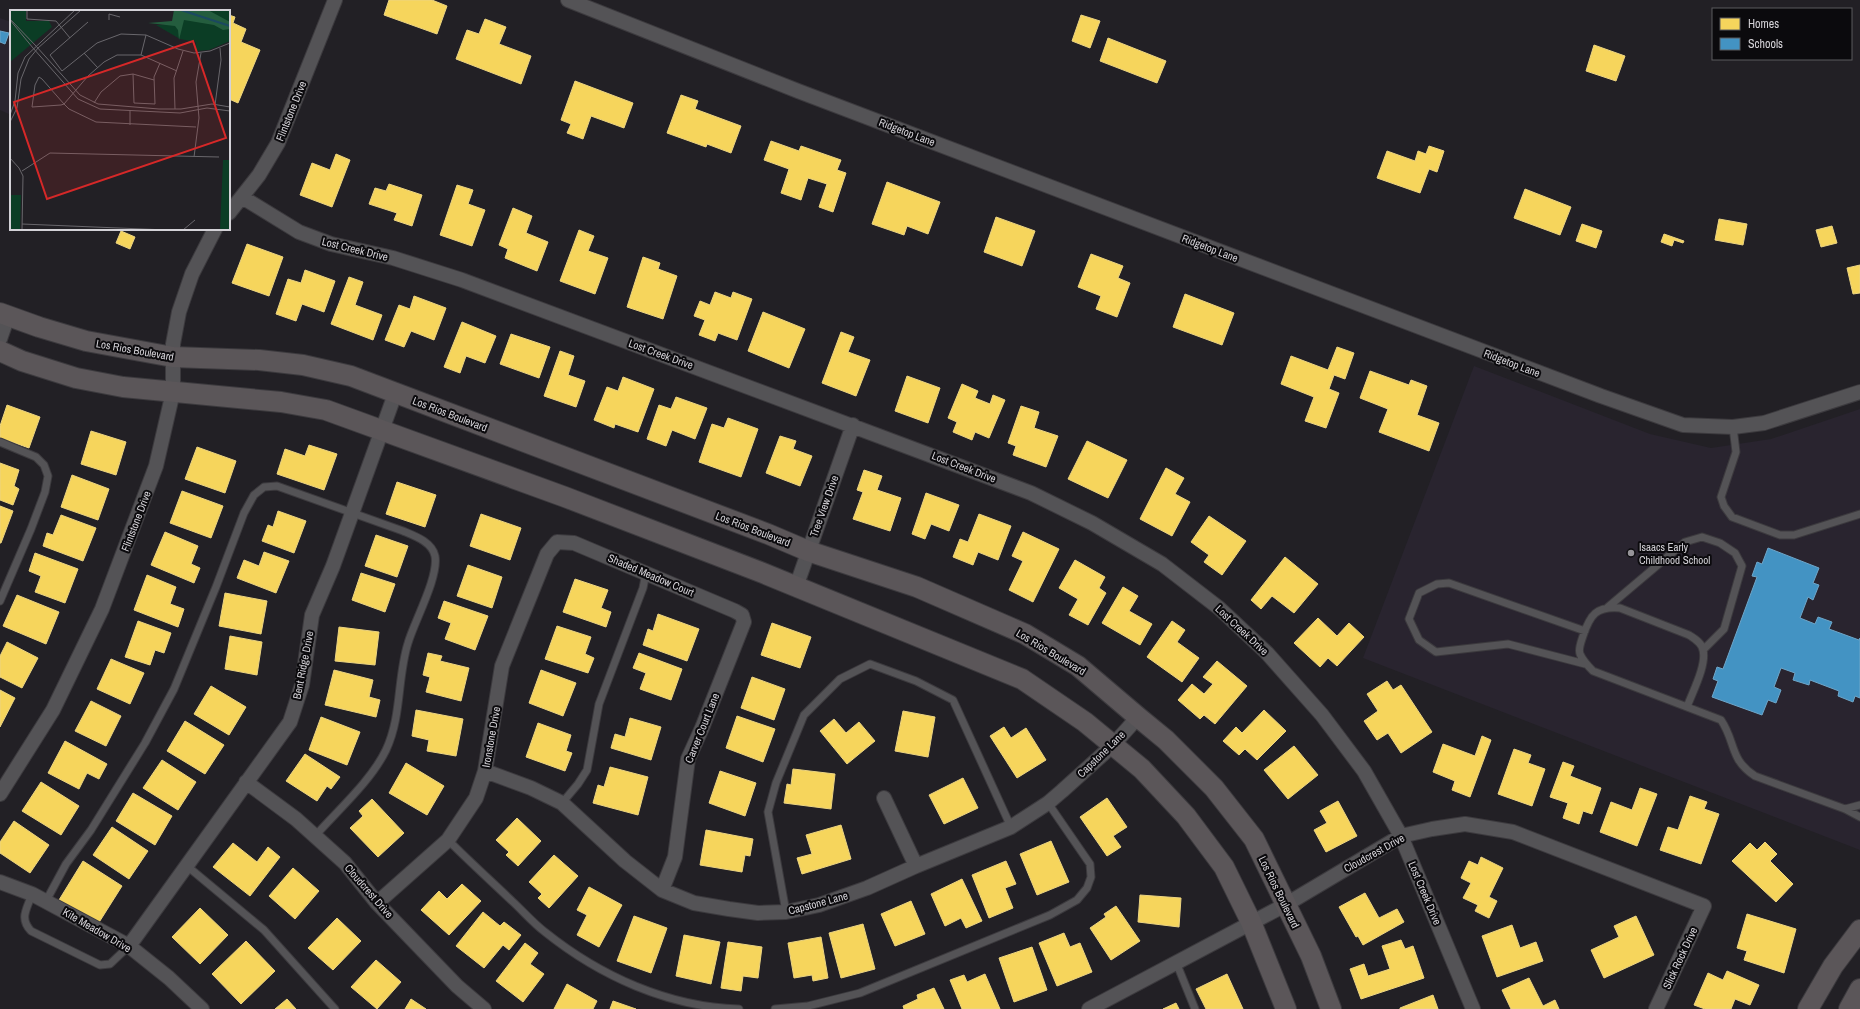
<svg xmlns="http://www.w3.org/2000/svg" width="1860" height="1009" font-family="'Archivo Narrow',sans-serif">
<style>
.built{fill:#29242f}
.homes{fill:#f6d55c;stroke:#ecd481}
.schools{fill:#4393c3;stroke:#6ea6c9}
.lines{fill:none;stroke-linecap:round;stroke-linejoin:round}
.lane-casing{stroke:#3c3a3e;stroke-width:9}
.street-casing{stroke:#3c3a3e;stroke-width:16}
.secondary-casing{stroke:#3c3a3e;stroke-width:22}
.lane{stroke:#545356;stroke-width:7}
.street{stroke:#545356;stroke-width:14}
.secondary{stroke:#5b5659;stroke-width:20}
.poi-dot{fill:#969499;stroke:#0b0a0d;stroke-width:1.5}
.labels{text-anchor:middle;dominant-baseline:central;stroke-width:4;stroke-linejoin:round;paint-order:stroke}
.street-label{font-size:11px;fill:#d4d2d7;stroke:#0b0a0d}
.poi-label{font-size:11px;fill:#d4d2d7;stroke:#0b0a0d;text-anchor:start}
.inset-river{fill:none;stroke:#1b4960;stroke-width:2}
.inset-road{fill:none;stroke:#69676c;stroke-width:1}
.view{fill:#d62828;fill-opacity:0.15;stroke:#d62828;stroke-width:2}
.inset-edge{fill:none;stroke:#d4d2d7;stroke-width:2}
</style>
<rect width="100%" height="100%" fill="#222025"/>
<path class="built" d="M0,18l11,4v93l-11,-5z
M1474,366l176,68 61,14 60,-9 89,-30v441l-497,-192z"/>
<path class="homes" d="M389,0h43l15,6 -10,28 -53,-19z
M229,15l6,2 -2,6 13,6 -5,13 19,8 -22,53 -9,-4z
M1081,15l19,6 -10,27 -18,-7z
M485,19l21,8 -7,17 32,12 -10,28 -65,-25 11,-29 12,4z
M1108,38l58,23 -9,22 -57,-22z
M1594,45l31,11 -9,25 -30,-10z
M575,81l58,22 -9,25 -33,-12 -8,23 -16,-6 4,-9 -10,-4z
M681,95l17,6 -3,8 46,17 -10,27 -24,-9 -1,3 -39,-14z
M771,141l28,10 2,-5 40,14 -4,10 9,3 -13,39 -14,-5 8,-23 -19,-6 -7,22 -20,-7 8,-24 -25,-9z
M1429,146l15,5 -7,21 -8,-3 -9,24 -43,-15 10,-27 28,10 3,-10 8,3z
M336,154l14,6 -18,47 -32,-12 12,-32 18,7z
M887,182l53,20 -12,32 -21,-8 -3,9 -32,-11z
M389,184l33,11 -10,31 -18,-6 3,-7 -28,-9 6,-16 11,3z
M457,185l16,5 -5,14 17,6 -13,36 -32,-11z
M1525,189l46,18 -11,28 -46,-17z
M513,208l19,8 -6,17 22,9 -11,29 -32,-13 3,-9 -9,-4z
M996,217l39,14 -13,35 -38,-14z
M1719,219l28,5 -4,21 -28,-5z
M1582,224l20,7 -6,17 -20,-7z
M1832,226l5,17 -16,4 -5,-17z
M579,230l15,6 -6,15 20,7 -13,36 -35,-13z
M121,231l14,6 -5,12 -14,-6z
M1664,234l20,7 -1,2 -9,-3 -2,6 -11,-4z
M247,244l36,13 -14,39 -37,-13z
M1091,254l32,12 -5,12 12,5 -13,34 -21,-8 5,-13 -23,-9z
M643,257l17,6 -2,6 19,7 -14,43 -36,-12z
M1860,265v28l-7,1 -6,-26z
M305,270l30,11 -11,31 -22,-8 -6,17 -20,-7 12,-35 13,4z
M349,277l14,5 -8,23 27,10 -9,25 -42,-16z
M715,292l16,6 2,-6 19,7 -15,41 -19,-7 -3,8 -16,-6 6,-15 -11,-4 6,-15 10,4z
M1185,294l49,19 -12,32 -49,-18z
M414,296l32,12 -12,32 -23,-9 -7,16 -19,-7 14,-35 11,4z
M763,312l42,17 -16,39 -41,-17z
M462,322l34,14 -11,27 -19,-7 -6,17 -16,-6z
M841,332l13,5 -6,15 22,8 -14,36 -34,-13z
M511,334l39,13 -11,31 -39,-14z
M1337,347l17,6 -9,26 -11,-4 -5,14 10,4 -13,35 -21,-7 9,-24 -33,-13 10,-28 37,14z
M560,351l14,5 -6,19 17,6 -9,26 -32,-11z
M1370,371l39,14 2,-5 16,6 -10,29 22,8 -10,28 -50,-19 9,-23 -28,-11z
M907,376l33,12 -12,35 -33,-12z
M623,377l31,12 -16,43 -23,-8 -1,4 -20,-8 13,-33 11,4z
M962,384l16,7 -3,7 15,6 3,-9 12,5 -16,38 -14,-6 -3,8 -19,-8 4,-10 -9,-4z
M676,397l31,11 -12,31 -23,-9 -6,16 -19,-7 12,-34 12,4z
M7,405l33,12 -11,31 -29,-10v-12z
M1021,406l18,6 -5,16 24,8 -12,31 -33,-12 3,-9 -8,-3z
M728,418l30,11 -17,48 -42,-15 13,-38 12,4z
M91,431l35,11 -10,33 -35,-11z
M780,436l16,5 -3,8 19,7 -12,30 -34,-13z
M1087,441l40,19 -19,38 -40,-19z
M309,445l28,9 -13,36 -47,-16 8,-25 20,7z
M197,447l39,14 -11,32 -40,-14z
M0,463l19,7 -5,16 5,3 -6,16 -13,-5z
M1166,468l18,10 -9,16 15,8 -18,34 -32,-17z
M864,470l18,6 -5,14 24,8 -11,33 -37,-12 10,-27 -6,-2z
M72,475l37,14 -11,31 -37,-13z
M397,482l39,13 -11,32 -39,-13z
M182,491l41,15 -12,32 -41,-15z
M926,493l33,12 -10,26 -18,-7 -6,15 -13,-5z
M0,506l13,5 -12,32h-1z
M278,511l28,10 -12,32 -32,-12 6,-16 5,2z
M481,514l40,14 -11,32 -40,-14z
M979,514l32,12 -13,34 -20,-8 -5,13 -20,-8 7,-18 8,3z
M61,515l35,13 -13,33 -40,-15 4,-13 6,2z
M1209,516l37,25 -24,34 -18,-13 5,-7 -18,-13z
M165,532l33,14 -7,18 9,4 -6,15 -43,-18z
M1023,532l36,17 -26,53 -24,-12 14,-29 -11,-5z
M376,535l32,11 -11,31 -32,-11z
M264,552l25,9 -13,32 -39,-15 7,-18 15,6z
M35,553l43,16 -13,34 -30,-11 6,-16 -12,-5z
M1285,557l33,27 -24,29 -22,-17 -11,13 -10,-9z
M1075,560l30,17 -6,11 7,5 -18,32 -19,-10 9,-16 -19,-11z
M468,565l34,12 -10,31 -35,-12z
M361,573l34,11 -10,28 -33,-12z
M147,575l29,12 -6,17 14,5 -6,18 -44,-17z
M575,579l33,11 -7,18 10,4 -5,15 -43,-15z
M1123,587l15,9 -9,15 23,13 -12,21 -38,-22z
M225,593l42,8 -6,33 -42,-8z
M17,595l42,17 -13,32 -43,-18z
M444,601l44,15 -13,34 -30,-11 6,-16 -13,-5z
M658,614l41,15 -12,32 -44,-16 5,-16 5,2z
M1318,618l19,18 12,-13 15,14 -27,29 -9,-8 -8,9 -26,-24z
M138,621l33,12 -7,20 -9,-3 -5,15 -25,-8z
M1172,621l13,9 -8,12 22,16 -17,24 -35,-25z
M772,623l39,14 -11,31 -39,-13z
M557,626l34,11 -6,17 9,4 -6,15 -43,-14z
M339,627l40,5 -4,33 -40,-4z
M230,636l32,6 -5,33 -32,-6z
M7,642l31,16 -16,30 -22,-11v-21z
M428,653l14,3 -2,5 29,7 -8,33 -35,-9 4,-15 -7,-2z
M639,653l43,16 -11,31 -31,-11 6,-16 -13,-5z
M111,659l33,14 -14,31 -33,-15z
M1217,661l30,25 -32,38 -11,-9 -4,4 -22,-19 14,-16 12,10 9,-10 -10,-7z
M334,670l39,10 -4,17 11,3 -4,17 -51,-12z
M541,670l35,13 -13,33 -34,-13z
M752,677l33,12 -11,31 -33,-12z
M1387,681l6,9 8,-5 31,47 -31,21 -13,-20 -11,7 -13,-19 14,-10 -11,-17z
M211,686l35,21 -17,28 -35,-21z
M0,690l15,8 -15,29z
M91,701l30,15 -15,30 -31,-15z
M416,710l47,9 -7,37 -29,-5 2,-11 -17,-4z
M1264,710l22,21 -29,29 -12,-11 -6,6 -16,-14 13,-14 6,6z
M903,711l32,6 -7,40 -33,-6z
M737,716l38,13 -12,33 -37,-14z
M321,717l39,15 -13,33 -38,-15z
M630,718l31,9 -10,33 -40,-12 4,-14 10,3z
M834,719l12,14 13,-11 16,19 -28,23 -27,-33z
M185,721l39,24 -19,29 -38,-23z
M538,723l33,12 -5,16 6,2 -7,18 -39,-14z
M1004,727l7,11 15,-10 20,32 -29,18 -27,-42z
M1482,736l9,4 -21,57 -18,-7 3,-9 -22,-9 10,-28 32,12z
M65,741l42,23 -8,15 -12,-6 -8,16 -31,-16z
M1294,746l24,29 -30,24 -24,-29z
M1514,749l17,6 -3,8 17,6 -13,37 -34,-12z
M305,754l35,23 -9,12 -4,-3 -10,15 -31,-20z
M162,760l34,22 -18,28 -35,-22z
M1563,762l11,4 -4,10 31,12 -9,26 -9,-3 -4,13 -16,-6 5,-15 -18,-6z
M406,763l38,23 -17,29 -38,-22z
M610,767l38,10 -10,38 -45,-12 5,-18 6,2z
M793,769l42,5 -4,35 -47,-6 3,-19 4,1z
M720,771l36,12 -11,33 -36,-13z
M963,778l15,30 -34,16 -15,-29z
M41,782l38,24 -18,29 -39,-24z
M1640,788l17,6 -20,52 -37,-14 11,-30 21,8z
M133,793l39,23 -17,29 -39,-24z
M1690,796l17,6 -3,7 15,5 -18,50 -41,-14 8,-23 10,3z
M1107,798l20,29 -14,9 8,11 -14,9 -27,-39z
M372,799l32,34 -26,24 -28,-29 13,-12 -4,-5z
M1338,801l19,35 -31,16 -12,-22 13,-7 -7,-12z
M517,818l24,23 -23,25 -12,-11 3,-3 -13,-12z
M14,821l35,24 -19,28 -30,-20v-11z
M841,825l10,34 -49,15 -5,-16 15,-4 -6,-19z
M112,827l36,24 -19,28 -36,-24z
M706,830l47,9 -3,17 -5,-1 -3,17 -42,-7z
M1051,841l18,41 -32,13 -17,-41z
M1765,842l12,12 -7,7 23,23 -17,18 -44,-41 18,-18 7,7z
M233,843l24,19 11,-15 12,10 -30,39 -37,-29z
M554,855l24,21 -29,32 -11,-10 4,-4 -13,-12z
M1481,857l22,11 -14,29 8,4 -8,17 -14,-7 3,-6 -15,-7 8,-15 -10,-5 8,-17 9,4z
M83,861l39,25 -24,38 -39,-24z
M1006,861l10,23 -11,4 8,20 -24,10 -17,-43z
M293,868l26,23 -24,28 -26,-23z
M962,879l20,42 -16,7 -5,-10 -16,8 -14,-32z
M462,884l19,17 -32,34 -28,-25 18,-19 8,8z
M589,887l33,18 -23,42 -22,-12 10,-20 -10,-5z
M1365,893l14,25 18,-9 7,13 -41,23 -5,-9 -2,1 -17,-30z
M1140,895l41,3 -2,29 -41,-5z
M911,901l14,33 -30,12 -14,-32z
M1116,906l24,35 -29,19 -21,-32 16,-11 -2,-3z
M200,908l28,27 -28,29 -28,-27z
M483,912l17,14 4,-4 17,13 -12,15 -6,-5 -19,23 -28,-22z
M1747,914l49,15 -12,44 -40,-13 3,-9 -10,-3z
M634,916l33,12 -16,45 -34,-12z
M1636,916l18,39 -50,23 -13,-28 28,-13 -5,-11z
M337,918l24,23 -28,29 -25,-22z
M863,924l12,45 -34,9 -12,-45z
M1512,925l8,23 16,-6 7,19 -46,16 -15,-41z
M1064,933l6,14 10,-4 12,29 -35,14 -18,-43z
M684,935l36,7 -9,42 -35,-8z
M821,937l7,41 -15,3 -1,-6 -18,3 -6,-35z
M1401,940l4,9 8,-3 11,32 -63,21 -11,-30 14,-5 4,12 22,-7 -8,-23z
M246,941l29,30 -34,33 -29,-30z
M728,942l34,5 -4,31 -15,-2 -2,15 -20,-3z
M525,943l13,10 -8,11 14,10 -21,28 -27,-21z
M1032,947l15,43 -33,12 -15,-44z
M376,960l25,22 -24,27 -26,-22z
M1727,971l32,14 -9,20 -15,-6 -4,10h-26l-11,-4 14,-32 15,7z
M985,974l15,35h-38l-12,-29 14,-5 3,7z
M1227,974l16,35h-37l-10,-20z
M1529,978l14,28 12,-6 4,9h-48l-9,-19z
M567,984l30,17 -4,8h-39z
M934,988l10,21h-40l-1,-3 15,-7 -1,-4z
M1433,995l5,14h-38v-1z
M287,999l9,10h-21z
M411,999l15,10h-21z
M613,1001l23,8h-26z
M1176,1003l3,6h-16z"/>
<path class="schools" d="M0,31l9,2 -4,11 -5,-2z
M1768,548l51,20 -6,15 6,2 -6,15 -5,-3 -8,21 15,6 3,-7 14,5 -3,7 30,11 1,-2v60l-5,-2 -2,6 -15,-6 1,-5 -29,-11 -1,5 -16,-5 2,-7 -14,-5 -7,19 7,3 -5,13 -8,-3 -6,15 -50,-18 6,-16 -5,-2 4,-12 6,2 34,-92 -5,-1 5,-14 5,2z"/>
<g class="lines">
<defs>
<path id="lane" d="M1733,427l3,25 -15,45 3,9 8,11 48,18h14l66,-21
M0,442l36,15 8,8 4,11 -3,16 -14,37 -31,72
M1608,607l77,-65 17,-5 18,6 15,10 7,13 -18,63 -21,21
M1585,631l-136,-48 -12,1 -18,9 -10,26 10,21 17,12 72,-8 77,20
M1687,707c5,-14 20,-42 16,-57 -1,-7 -8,-11 -14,-15l-69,-27c-24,-2 -30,7 -37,28 -2,6 -5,13 -3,18 3,7 8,12 13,17l128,49c15,22 8,39 34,56l90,33 15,8
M562,803l16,-19 9,-14 12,-66 44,-116 3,-15
M1845,809l15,-4
M448,840c21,21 43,41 64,61 11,10 21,22 33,31 55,44 123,75 194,77
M187,866l77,64 71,79
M32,894c-5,15 -13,24 -1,37l69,34 10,-1 19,-18
M46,901l20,-37 25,-34 54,-87 29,-54 42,-102 28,-74 10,-18 10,-8 13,-1 126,45c12,5 29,11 32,25 4,21 -21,66 -27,87 -11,35 -6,73 -22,107 -15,31 -48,60 -71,86
M786,912l-18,-100 8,-29 28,-68 36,-36 30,-15 46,17 37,19 58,127
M1176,962l19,47
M775,1009l33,-3 52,-13 190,-78 27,-15 10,-12 4,-11 -1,-13 -42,-61"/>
<path id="street" d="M568,0l230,91 803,305 82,29 50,2 31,-4 96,-31
M242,197l57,35 32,12 62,14 69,22 569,213 61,30 70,41 57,44 48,45 55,62 42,56 37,65 72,173
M229,213l30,-38 19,-32 57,-143
M0,339l8,-23
M796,587l57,-162
M485,771l46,17 31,15 63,58 37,29 32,13 35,6 29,4 28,-1 33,-7 48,-17 49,-22 95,-39 37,-24 14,-12 50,-45 26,-29
M246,782l50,37 49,44 32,40 80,83 27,23
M0,794l53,-84 49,-101 54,-143 17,-74v-48l6,-32 13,-38 23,-45
M884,798l32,68
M0,882l32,12 97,52 40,32 33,31
M377,903l71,-63 28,-42 9,-27 17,-105 45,-112 10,-12 17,1 161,68 7,4 2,7 -42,106 -14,31 -13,98 -13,33
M129,946l161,-224 12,-37 10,-70 21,-49 62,-172
M1089,1009l196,-104 116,-69 31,-7 33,-5 48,8 191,74 -48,103"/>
<path id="secondary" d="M0,313l39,14 47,14 87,16 86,3 44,5 48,11 417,158 40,17 109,36 108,47 53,32 60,51 28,23 48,48 40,51 57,117 20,53
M0,351l22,10 54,17 47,9 158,15 45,8 239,87 198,76 259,106 63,43 57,47 44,47 38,51 27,55 35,87
M1808,1009l25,-43 27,-36
M1849,1009l11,-20"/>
</defs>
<use href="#lane" class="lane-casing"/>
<use href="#street" class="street-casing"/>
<use href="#secondary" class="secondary-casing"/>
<use href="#lane" class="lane"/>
<use href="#street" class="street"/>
<use href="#secondary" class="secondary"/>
</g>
<circle class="poi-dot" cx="1631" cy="553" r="4"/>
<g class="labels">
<g class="street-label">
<text transform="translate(291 111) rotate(-68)">Flintstone Drive</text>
<text transform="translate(907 132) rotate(21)">Ridgetop Lane</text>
<text transform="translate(1210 248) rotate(21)">Ridgetop Lane</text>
<text transform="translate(355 249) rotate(14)">Lost Creek Drive</text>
<text transform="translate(135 350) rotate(10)">Los Rios Boulevard</text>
<text transform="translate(661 354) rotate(20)">Lost Creek Drive</text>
<text transform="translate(1512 363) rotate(21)">Ridgetop Lane</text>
<text transform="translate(450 414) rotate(21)">Los Rios Boulevard</text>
<text transform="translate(964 467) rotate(21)">Lost Creek Drive</text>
<text transform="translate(824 506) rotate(-70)">Tree View Drive</text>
<text transform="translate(136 521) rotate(-69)">Flintstone Drive</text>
<text transform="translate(753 529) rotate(21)">Los Rios Boulevard</text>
<text transform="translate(651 575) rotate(23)">Shaded Meadow Court</text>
<text transform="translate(1242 630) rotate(43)">Lost Creek Drive</text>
<text transform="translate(1051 652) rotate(31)">Los Rios Boulevard</text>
<text transform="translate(303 665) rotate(-79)">Bent Ridge Drive</text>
<text transform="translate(702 728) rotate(-68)">Carver Court Lane</text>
<text transform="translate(491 737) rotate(-80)">Ironstone Drive</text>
<text transform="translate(1101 754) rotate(-44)">Capstone Lane</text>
<text transform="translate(1374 853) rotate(-29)">Cloudcrest Drive</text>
<text transform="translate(369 891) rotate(49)">Cloudcrest Drive</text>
<text transform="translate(1279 892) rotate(64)">Los Rios Boulevard</text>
<text transform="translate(1425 893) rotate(67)">Lost Creek Drive</text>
<text transform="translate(818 903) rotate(-15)">Capstone Lane</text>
<text transform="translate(97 930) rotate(30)">Kite Meadow Drive</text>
<text transform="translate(1680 958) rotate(-65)">Slick Rock Drive</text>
</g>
<g class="poi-label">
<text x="1639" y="547">Isaacs Early<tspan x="1639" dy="13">Childhood School</tspan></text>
</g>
</g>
<g transform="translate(10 10)">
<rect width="220" height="220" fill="#222025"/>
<path d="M0,0h16v11h23l3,6 -42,35zM168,0h52v31l-21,9 -13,1v-9l-16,-3 -24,-14 26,-1zM213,150h7v70h-10zM0,185h11l-1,35h-10z" fill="#0b3d25"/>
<path d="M164,0h34l22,12v7l-7,1 -9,-5 -30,-5 -5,20 -1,-10 -3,-4 -27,-3 24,-2z" fill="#245d3e"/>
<path class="inset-river" d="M171,0l49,16"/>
<path class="inset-road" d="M17,0v9l29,2 14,17M0,9l26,27M0,10l23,28M99,10v-6l11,3M78,12l-38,33 12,16 35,-28 24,-9 25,1 32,14 16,4 16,-2 20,-8M26,36l44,49 18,9 61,5h22l31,-5 18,3M23,38l45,51 22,10 80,4 27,-5 23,3M74,43l14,15M131,45l5,-20M167,61l-36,-16h-24l-13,7 -16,14 -24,28 -3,1 -29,2 3,-22 4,-8 3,2 22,25 5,5 27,13 100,5M123,64l1,29 21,1 -1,-27 6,-14M84,93l7,-11 19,-16 13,-2 21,6M205,95l6,-45 -1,-12M165,99l-1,-31 9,-27M0,105l5,-14 3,-28 7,-16 50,-47M0,112l7,-14 4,-29 8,-20 9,-11 43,-38M120,115v-15M184,147l5,-39 -3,-36 5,-29M0,148l9,10 4,8 -1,54M12,161l28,-18 169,4M12,214l145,6M173,220l12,-10"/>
<path class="view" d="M183,31l33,97 -179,61 -33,-97z"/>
<rect width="220" height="220" class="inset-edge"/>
</g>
<rect x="1712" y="8" width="140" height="52" fill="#0b0a0d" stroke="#5b5a5e"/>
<rect x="1720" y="18" width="20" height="12" fill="#f6d55c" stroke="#5b5a5e"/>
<text x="1748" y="28" font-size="12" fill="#d4d2d7">Homes</text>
<rect x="1720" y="38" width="20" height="12" fill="#4393c3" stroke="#5b5a5e"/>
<text x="1748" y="48" font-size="12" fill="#d4d2d7">Schools</text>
</svg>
